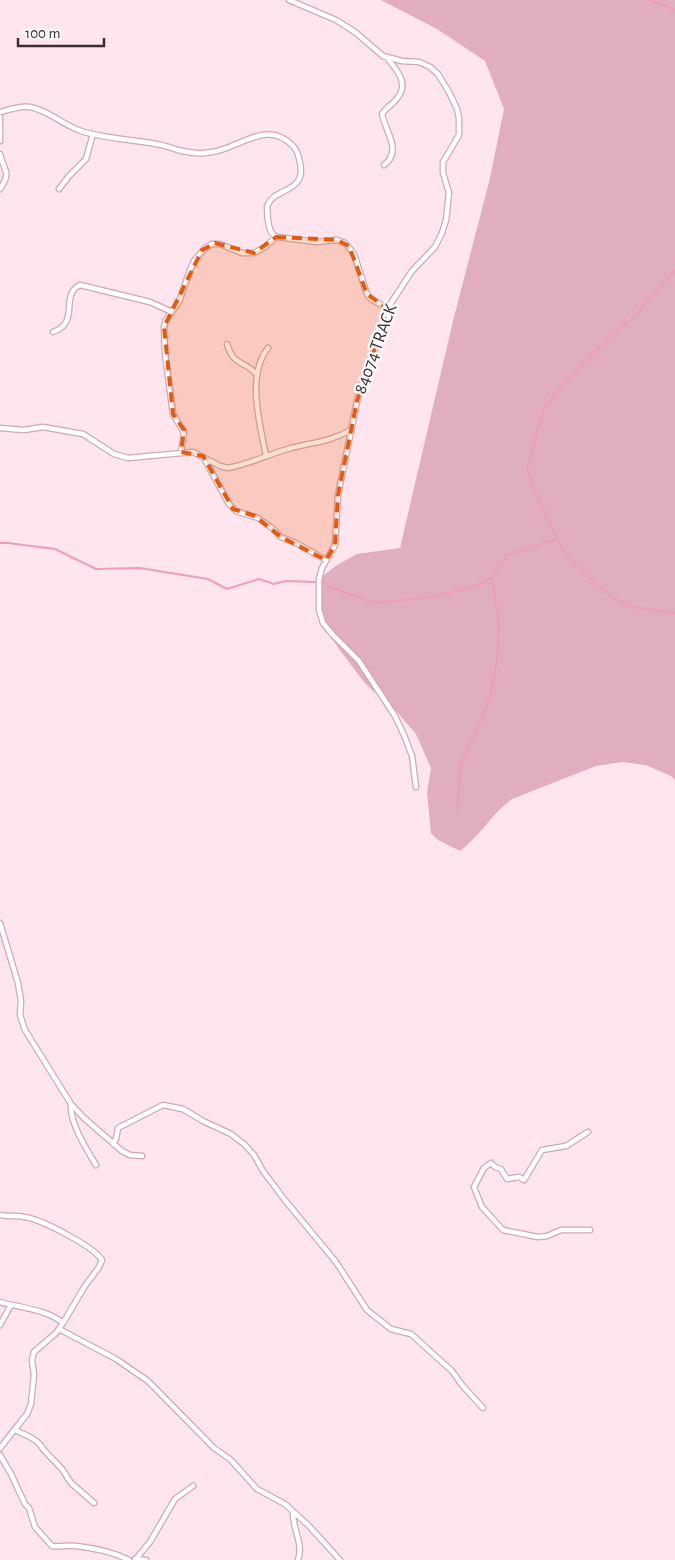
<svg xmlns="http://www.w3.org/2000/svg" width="675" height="1560" font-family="'Alegreya Sans',sans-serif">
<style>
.green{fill:#e1aebe}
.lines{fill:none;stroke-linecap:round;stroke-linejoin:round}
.stream{stroke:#ef9eb9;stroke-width:2}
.street-casing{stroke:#d1a8b5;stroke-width:7}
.street{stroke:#fff;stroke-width:4.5}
.marked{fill:#e8590c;fill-opacity:0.2;stroke:#e8590c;stroke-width:4;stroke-dasharray:10 6;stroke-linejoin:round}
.labels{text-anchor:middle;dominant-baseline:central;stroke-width:5;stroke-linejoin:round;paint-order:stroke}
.street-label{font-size:18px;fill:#3d2d32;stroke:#fafafa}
</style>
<rect width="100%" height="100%" fill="#ffe5ed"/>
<path class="green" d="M381,0h294v780l-4,-4 -25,-11 -24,-3 -26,4 -84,33c-20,14 -32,37 -52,52l-22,-11 -7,-7 -4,-41 4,-24 -15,-34 -32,-37 -11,-6 -9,-9 -25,-33 -6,-9v-5c-17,-18 -14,-33 -14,-56l18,-14 20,-11 43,-6 53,-227 37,-143 14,-69 -19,-48 -48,-32z"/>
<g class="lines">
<path class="stream" d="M650,0l25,10
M675,270l-41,47 -38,33 -51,56 -18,63 9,24 25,53 12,17 40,35 19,9 43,6
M0,543h8l47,6 41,20 44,-1 68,11 19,10 32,-10 15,5 12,-3 29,1
M320,582l30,13 25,8 57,-6 40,-10 20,-9 15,-23 49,-16
M457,809l4,-47 16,-32 13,-33 7,-37 2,-37 -7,-44"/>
<defs>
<path id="street" d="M289,0l47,20 19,12 28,24 19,5 17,1 11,5 8,7 11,18 8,17 2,9v17l-16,27v11l6,20 -3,27 -4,13 -7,14 -23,24 -21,32 -8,31 -15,28 -11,39 -19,94 -3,50 -13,23 -3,11v31l4,13 10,12 26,26 36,55 9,19 8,21 4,31
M0,112c10,-2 19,-7 30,-5 18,3 33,18 51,24 25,8 50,8 75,13 9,1 17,5 26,7 9,2 20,3 30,1 26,-3 56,-34 81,-6 4,4 6,11 7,17 7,31 -28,24 -33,44 1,10 0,28 11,30l38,5 21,-2 8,3 9,11 13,40 4,5 17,10
M0,117v24
M0,154c4,18 12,17 0,35
M384,165c19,-14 1,-34 -2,-51 4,-7 12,-10 16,-17 11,-14 -2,-28 -10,-38
M59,189l10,-13 17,-17 7,-25
M53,332c28,-10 6,-37 27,-47l70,17 22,10
M227,344c7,24 19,16 30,31
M0,428l24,2 19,-3 40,7 31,20 14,4 65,-6 27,14 8,2c21,-4 42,-14 63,-20 23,-6 38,-6 60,-18
M181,452l3,-20 -11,-18 -8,-61 -1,-26 2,-7 13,-18 11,-32 4,-9 11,-13 7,-4h8l22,9h12l11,-6 11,-10
M266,456c-6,-31 -20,-81 2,-108
M204,458l25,46 7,7 22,7 14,10 9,9 15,6 30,17
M0,923l18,60 3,18 -1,14 5,15 46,74 13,14 38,33 8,4 12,1
M71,1104c-2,18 16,46 25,61
M588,1132l-22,14 -24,4 -18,30 -5,-3 -12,2 -6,-10 -6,-2 -4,-4 -7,5 -10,19 8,20 21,23 35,7 9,-1 14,-6h29
M113,1144l3,-5 2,-11 45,-23 20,4 20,12 28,13 13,10 10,11 9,16 21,28 52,63 31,48 24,19 20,5 41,37 10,14 21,23
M0,1215c8,2 16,0 24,2 17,2 69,29 78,43l-3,7 -14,19 -22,37 -7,10 -22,19 -2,8 2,15 -3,29 -4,10 -27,34
M0,1302c21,6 46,7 63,21
M0,1325l11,-20
M59,1329l57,30 32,22 66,67 17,12 26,29 28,15 23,21 32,35
M15,1430c10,5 23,9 28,19l19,20 9,14 23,20
M0,1455l11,19 14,30 4,4 6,19 17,19c8,1 16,-1 24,0 18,2 37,6 53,14
M293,1512c-1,17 11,31 5,48
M135,1559l11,1
M135,1560l15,-18 25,-43 18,-13"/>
</defs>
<use href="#street" class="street-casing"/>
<use href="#street" class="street"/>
</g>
<path class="marked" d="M276,237l61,3 12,6 18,48 21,15 -31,92 -19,94 -3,50 -9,15 -45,-23 -26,-21 -22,-7 -30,-53 -22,-4 3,-22 -11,-16 -9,-87 38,-77 13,-7 39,10z"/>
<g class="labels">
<g class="street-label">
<text transform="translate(376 349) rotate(-70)">84074 TRACK</text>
</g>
</g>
<path d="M18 38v8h86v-8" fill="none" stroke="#3d2d32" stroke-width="2.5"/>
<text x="25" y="38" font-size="15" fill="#3d2d32" stroke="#fafafa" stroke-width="4" paint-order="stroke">100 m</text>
</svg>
